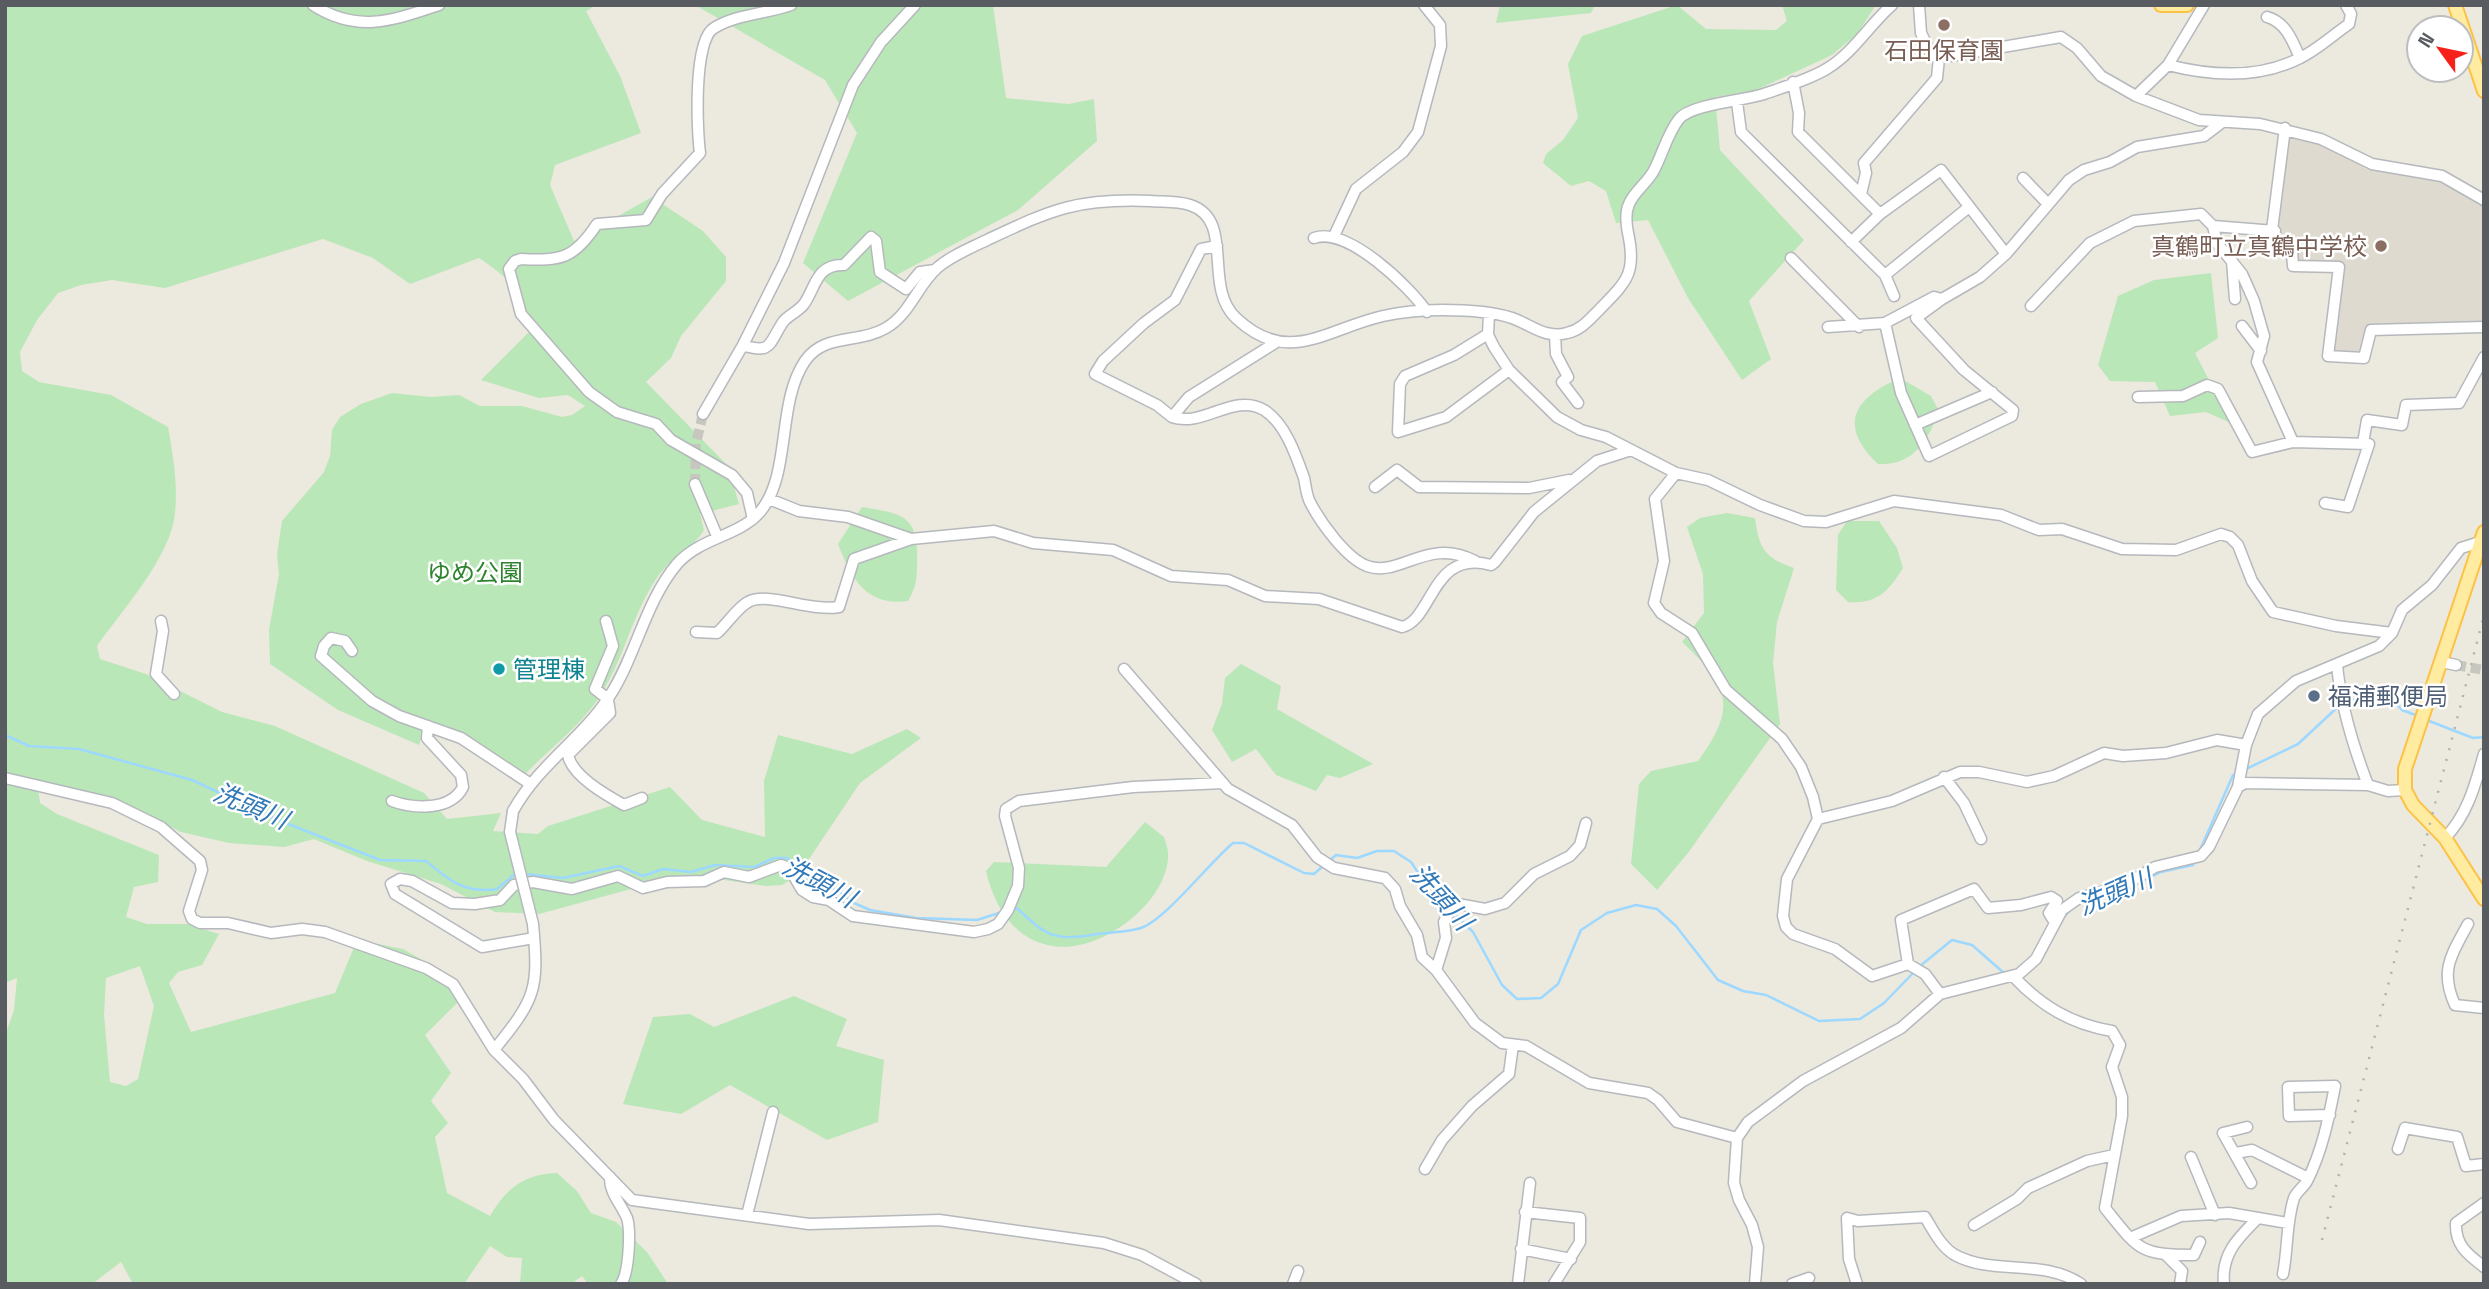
<svg xmlns="http://www.w3.org/2000/svg" width="2489" height="1289" font-family="'Space Grotesk','Noto Sans JP',sans-serif">
<style>
.education{fill:#dfdacf}
.green{fill:#bae7b8;fill-rule:evenodd}
.lines{fill:none;stroke-linecap:round;stroke-linejoin:round}
.stream{stroke:#9cd8ff;stroke-width:2.5}
.minor-tunnel{stroke:#c7c6bf;stroke-width:10;stroke-dasharray:10 5;stroke-linecap:butt}
.minor-casing{stroke:#b5b8bd;stroke-width:13}
.major-casing{stroke:#fcc247;stroke-width:16}
.minor{stroke:#fff;stroke-width:10}
.major{stroke:#ffeca1;stroke-width:12}
.rail{stroke:#b1b2b2;stroke-width:2.5;stroke-dasharray:2 9;stroke-linecap:butt}
.minor-bridge-casing{stroke:#b5b8bd;stroke-width:13;stroke-linecap:butt}
.minor-bridge{stroke:#fff;stroke-width:10}
.education-dot{fill:#8d6e63;stroke:#fff;stroke-width:2.5}
.culture-dot{fill:#0f9aa8;stroke:#fff;stroke-width:2.5}
.service-dot{fill:#5c6f8a;stroke:#fff;stroke-width:2.5}
.labels{text-anchor:middle;dominant-baseline:central;stroke-width:5;stroke-linejoin:round;paint-order:stroke}
.education-label{font-size:24px;fill:#785e54;stroke:#fff}
.park-label{font-size:24px;fill:#2d832e;stroke:#fff}
.culture-label{font-size:24px;fill:#0d838f;stroke:#fff;text-anchor:start}
.service-label{font-size:24px;fill:#4e5e75;stroke:#fff;text-anchor:start}
.water-label{font-size:26px;font-style:italic;fill:#3279b8;stroke:#fff}
</style>
<rect width="100%" height="100%" fill="#ece9de"/>
<path class="education" d="M2294,135l40,13 32,21 73,9 45,26v118l-112,6 -11,29 -29,-4 8,-87 -43,-4v-13l-20,-4 10,-103z"/>
<path class="green" d="M5,5h592l-11,6 34,65 21,57 -86,32 -5,20 24,56 78,-44 51,34 23,26v24l-45,55 -10,22 -25,24 82,84 11,38 -39,10 4,16c-10,18 -37,29 -51,54 -22,35 -30,77 -53,112 -21,33 -57,57 -82,86l-59,-40 -35,-12 -5,15 -81,-35 -68,-46 -1,-34 10,-56 -2,-20 5,-33 42,-49 6,-16 2,-26 8,-13 21,-13 31,-11 39,4 28,-2 21,11h42l40,11 10,-2 13,-9 -17,-11 -29,3 -58,-18 48,-48c-7,-41 -16,-51 -50,-74l-69,26 -37,-26 -50,-19 -158,49 -53,-8 -31,5 -23,8 -21,27 -17,32 2,19 17,11 72,13 57,32c5,29 10,56 7,86 -4,44 -53,97 -78,133l3,13 46,15 76,38 53,14 149,67 23,26 54,-6 -8,18 45,3 10,-8 122,-39 32,33 63,17 -1,-56 14,-46 74,19 55,-25 14,9 -61,45 -61,91 -17,11 -16,1 -63,-9 -35,2 -129,35 -44,-2 -54,-28 -74,-23 -53,-22 -30,8 -55,-4 -48,-11 -71,-36 -45,-9 -27,2 2,14 17,11 102,41 -1,27 -24,5 -8,30 21,7h40l32,10 -17,31 -24,7 -9,11 22,49 144,-39 22,-53 46,9 49,28 5,26 -32,32 26,38 -20,28 17,22 -13,14 12,56 43,23c16,-28 35,-42 67,-43l20,18 14,22 25,9 31,30 21,32h-80l-6,-8 -11,8h-51l2,-26 -15,-1 -17,-11 -26,38h-331l-12,-22 -29,22h-87v-248l9,-26 3,-32 -12,5zM140,966l14,40 -16,73 -12,7 -16,-4 -6,-67 2,-37z
M695,5h298l13,93 62,6 26,-5 3,42 -79,69 -170,91 -45,-38 54,-130 -32,-53z
M1500,5h95l-4,8 -95,10z
M1677,5l29,24 70,1 11,-9 -5,-16h94l-19,29 -25,21 -78,36 -39,6 5,53 84,90 -55,61 22,58 -29,21 -54,-82 -40,-78 -32,3 -10,-32 -17,-10 -18,5 -28,-23 3,-9 17,-14 15,-22 -10,-54 14,-28z
M2211,273l7,65 -23,15 36,70 -25,-11 -36,4 -15,-34 -45,-1 -12,-16 20,-69 36,-16z
M1900,378l31,18 8,15c-11,30 -26,55 -61,53 -41,-39 -24,-66 22,-86z
M862,507c43,7 57,9 55,57 0,15 -1,24 -9,37 -42,6 -57,-23 -70,-57z
M1727,513l28,5c4,31 10,40 39,50l-17,54 -4,41 7,61 -92,129 -31,37 -26,-26 8,-80 12,-13 47,-10c40,-55 31,-75 -16,-119l22,-29 -1,-39 -16,-47 13,-9z
M1847,521h32l18,27 6,20c-15,24 -26,36 -55,34l-12,-12 2,-55z
M1241,664l40,22 -4,23 96,55 -33,14 -13,-3 -11,16 -40,-16 -20,-26 -24,13 -20,-32 10,-26 3,-26z
M1145,822l19,15c2,6 5,15 4,21 -3,47 -69,96 -115,88 -39,-6 -59,-40 -67,-75l8,-9 112,5z
M794,996l53,23 -11,27 48,14 -6,62 -51,18 -97,-55 -49,29 -58,-10 30,-87 37,-3 24,13z"/>
<g class="lines">
<path class="stream" d="M2347,701l41,-7 14,16 16,6
M2424,719l49,19 11,-1
M5,735l24,11 50,3 113,31 81,38 107,42 46,1c23,19 38,33 71,28l19,-16 47,5 56,-12 24,10 20,-7 28,3 24,-7 39,2 20,-9h13l26,26 24,6 17,13 16,7 46,8 61,2 25,-8
M2244,770l54,-26 43,-40
M2200,850l33,-75 5,-3
M1329,861l7,-6 21,3 20,-7h17l17,11 10,15 16,8 12,22
M2077,904l45,-13 39,-19 32,-7 3,-6
M1011,910l6,-2c31,30 39,33 81,26 14,-2 30,-2 43,-6 24,-8 69,-66 92,-85h11l60,30 10,1 9,-8
M1453,912l20,20 29,53 15,14 24,-1 17,-14 23,-54 26,-17 29,-8 21,4 19,17 42,54 25,11 23,4 53,26 41,-2 24,-16 31,-32
M2062,919l10,-11
M1920,966l32,-26 20,5 32,28"/>
<path class="minor-tunnel" d="M695,484l1,-41 7,-29
M2456,665l28,5"/>
<defs>
<path id="minor" d="M313,5c45,29 81,15 126,0
M1919,5l2,28 11,23 7,2 122,-21 16,11 24,28 35,20 63,24 61,4 61,15 51,25 70,12 42,24
M2267,17c19,5 26,25 33,41
M2168,65c43,11 91,14 132,-7 17,-8 33,-23 49,-34l2,-10 -5,-9
M1793,82l6,31 -1,19 82,82 61,-44 65,84
M2136,96l32,-31 36,-60
M1737,102l4,30 144,143 9,21
M2023,178l25,26
M1861,194l5,-21 -2,-10 73,-85 2,-20
M2213,226l62,5 -3,17 20,3 1,15 46,1 -11,89 36,2 7,-28 113,-3
M2272,230l13,-102
M1334,236l22,-47 47,-37 15,-20 23,-86 -1,-21 -16,-20
M1314,238c33,-12 95,48 113,74
M1851,242l29,-28
M1217,246l-16,3 -26,51 -31,23 -41,38 -8,13 62,31 15,12 17,-20 86,-54
M1791,258l68,69
M2232,261l3,38
M1885,275l84,-68
M2031,306l59,-63 44,-22 67,-7 12,12 4,17 25,31 12,27 10,35 -7,26 36,80 76,2 -21,63 -23,-4
M1489,314l-1,21 6,12 15,23 48,47 24,13 25,7 70,36 32,7 52,25 44,16 22,1 68,-21 107,14 38,15 23,-1 60,20 54,1 45,-16 9,3 8,8 14,36 21,31 63,14 56,7
M1885,323l16,70 28,63 83,-40 1,-6 -49,-40 -48,-52 26,-19
M2242,326l19,25
M1828,327l57,-4 49,-26 8,2 38,-22 26,-23 63,-74 15,-10 26,-8 27,-15 67,-11 17,-13
M1488,334l-34,21 -49,21 -5,8 -2,48 48,-15 63,-47
M1555,335l1,19 12,23 -6,5 16,21
M743,345c29,10 26,-2 40,-23 5,-7 15,-10 21,-18 12,-17 12,-40 40,-39l27,-28 5,4 4,31 26,17 14,-17 15,-2
M2138,397l45,-1 24,-11 11,4 34,63 41,-10
M703,414l40,-69 41,-82 69,-178 28,-43 34,-37
M1172,417c31,11 62,-25 92,-7 21,13 32,45 40,68 2,8 2,18 7,26 10,19 35,54 56,62 33,12 61,-30 108,-5
M1915,425l77,-33
M2363,443l4,-23 35,5 4,-20 53,-2 25,-46
M1676,473l-21,26 9,62 -10,42 7,10 31,20 34,57 56,49 19,28 12,30 5,22 -31,60 -4,37 3,11 7,7 42,15 37,27 36,-12 17,10 15,20
M695,484l22,52
M1375,487l22,-17 22,17 110,1 40,-8
M769,499l30,12 49,6 63,22 83,-8 39,12 80,7 58,26 57,4 37,16 54,3 83,28c31,-7 30,-79 89,-62l4,-3 39,-50 63,-51 34,-11
M753,519l-6,-26 -15,-18 -61,-35 -15,-16 -39,-12 -28,-20 -68,-78 -12,-45 6,-8 6,-2c40,2 53,0 76,-35l49,-4 16,-26 38,-41c-3,-22 -7,-113 14,-125 22,-14 52,-14 77,-23
M161,621l2,10 -7,43 18,20
M606,621l7,25 -18,43 13,10
M696,632l21,1c10,-9 20,-25 31,-31 19,-11 62,10 91,5l15,-48 57,-20
M352,651l-7,-10 -14,-3 -7,8 -3,10 51,45 27,15 62,22 68,45
M2442,662l14,3
M2337,665c4,42 16,81 31,120
M1124,669l104,120 64,36 25,32 17,11 51,10 10,11 5,17 17,29 5,22 14,13 39,53 27,20 24,3 63,37 59,10 10,7 19,22 60,16
M608,700l2,13 -42,42c4,21 38,40 56,50l18,-7
M1944,777l20,26 17,36
M5,778l107,25 49,24 39,34 2,9 -13,41 3,8 8,4h28l43,10 31,-4 23,3 101,36 27,16 41,66 29,29 31,41 78,80 177,24 130,-4 165,23 38,12 54,29
M2238,787l8,-42 12,-31 38,-33 83,-35 13,-13 10,-23 30,-25 29,-37 19,-6
M392,801c22,8 59,10 71,-14l-2,-12 -34,-37 1,-12
M513,811c27,-48 68,-71 96,-114 27,-41 36,-95 68,-133 24,-27 61,-27 83,-52 32,-39 16,-108 45,-151 19,-28 54,-17 81,-33 24,-14 31,-42 51,-60 15,-13 34,-20 52,-29 64,-30 89,-41 162,-38 13,1 27,0 39,4 46,15 12,81 46,113 52,49 90,11 147,-2 18,-4 41,-6 59,-6 22,0 49,1 70,8 20,7 33,21 55,15 14,-3 22,-13 32,-23 27,-28 38,-36 29,-77 -2,-10 -3,-20 1,-29 5,-12 17,-20 24,-32 9,-16 14,-38 26,-53 12,-15 64,-18 85,-25 20,-7 47,-15 64,-26 26,-16 42,-44 64,-63
M1818,819l74,-18 68,-29h19l48,10 27,-6 50,-23 19,3 43,-3 51,-13 29,5
M2445,838c23,-24 30,-53 39,-84
M1458,904l27,5 20,-6 29,-29 36,-18 10,-11 6,-22
M2468,924c-16,30 -29,46 -13,81l29,3
M534,938l-52,9 -87,-53 -4,-10 9,-5 12,2 40,22 23,1 25,-4 14,-15 19,-3 39,7 46,-13 25,12 24,-6 37,-1 20,-9 25,5 32,-12 8,3 13,22 11,7 16,3 24,16 121,16 14,-3 10,-5 10,-14 10,-24 1,-18 -14,-52 1,-7 13,-8 114,-14 90,-4
M1908,964l-7,-44 73,-31 14,19 33,-3 30,-8 6,4 -8,12 5,8
M1436,970l10,-32 -2,-16 10,-18
M2013,976c28,30 58,48 99,55l8,14 -8,22 10,30v19l-17,92c34,42 34,47 89,47l6,-13
M494,1050c42,-52 45,-60 39,-126
M2247,1127l-24,6 28,50
M2398,1149l7,-21 52,9 9,29 18,-2
M2236,1153l16,-3 56,28
M2191,1157l24,58
M1425,1169l17,-29 30,-34 37,-32 4,-29
M610,1177c-1,15 11,27 17,41 4,13 2,55 -6,66
M2484,1203l-28,20c-1,22 11,31 28,44
M1525,1212l55,6v24l-26,42
M747,1215l26,-103
M1974,1225l43,-26 11,-11 59,-27 27,-6
M2130,1238l51,-22 48,-3 59,10
M1521,1249l50,10
M2166,1255l16,16 -2,13
M2283,1274c5,-25 3,-51 11,-76 3,-7 10,-11 13,-17 15,-29 22,-64 28,-95l-47,1 1,29 41,-1
M1293,1284l5,-13
M1518,1284l12,-101
M1755,1284l3,-37 -6,-22 -13,-25 -5,-17 3,-45 11,-16 55,-41 98,-53 39,-34 79,-20 17,-15 26,-49 17,-12 44,-12 32,-19 46,-11 8,-9 29,-60 7,-4 123,2 20,6 17,-1
M1792,1284l17,-6
M1857,1284l-8,-25 -2,-41 11,3 67,-4c8,13 16,30 30,38 39,21 88,3 126,29
M2224,1284c-3,-30 14,-46 34,-66"/>
<path id="major" d="M2161,5h26
M2455,5l29,86
M2484,532l-79,237v21l8,15 32,33 39,61"/>
</defs>
<use href="#minor" class="minor-casing"/>
<use href="#major" class="major-casing"/>
<use href="#minor" class="minor"/>
<use href="#major" class="major"/>
<path class="rail" d="M2322,1240l162,-625"/>
<defs>
<path id="minor-bridge" d="M513,811l-3,21 23,92"/>
</defs>
<use href="#minor-bridge" class="minor-bridge-casing"/>
<use href="#minor-bridge" class="minor-bridge"/>
</g>
<g class="education-dot">
<circle cx="1944" cy="25" r="7"/>
<circle cx="2381" cy="246" r="7"/>
</g>
<circle class="culture-dot" cx="499" cy="669" r="7"/>
<circle class="service-dot" cx="2314" cy="696" r="7"/>
<g class="labels">
<g class="education-label">
<text x="1944" y="50">石田保育園</text>
<text x="2367" y="246" text-anchor="end">真鶴町立真鶴中学校</text>
</g>
<g class="park-label">
<text x="475" y="572">ゆめ公園</text>
</g>
<g class="culture-label">
<text x="513" y="669">管理棟</text>
</g>
<g class="service-label">
<text x="2328" y="696">福浦郵便局</text>
</g>
<g class="water-label">
<text transform="translate(251 806) rotate(23)">洗頭川</text>
<text transform="translate(819 882) rotate(28)">洗頭川</text>
<text transform="translate(2115 892) rotate(-23)">洗頭川</text>
<text transform="translate(1441 897) rotate(48)">洗頭川</text>
</g>
</g>
<rect width="2489" height="1289" fill="none" stroke="#585c61" stroke-width="14"/>
<g transform="translate(2440 49) rotate(303)"><circle r="33" fill="#ffffff" stroke="#bcbec0" stroke-width="2"/>
<path d="M0-5L12 26L0 18L-12 26Z" fill="#f6221a"/>
<text y="-10" font-size="19" font-weight="bold" text-anchor="middle" fill="#585c61">N</text>
</g>
</svg>
